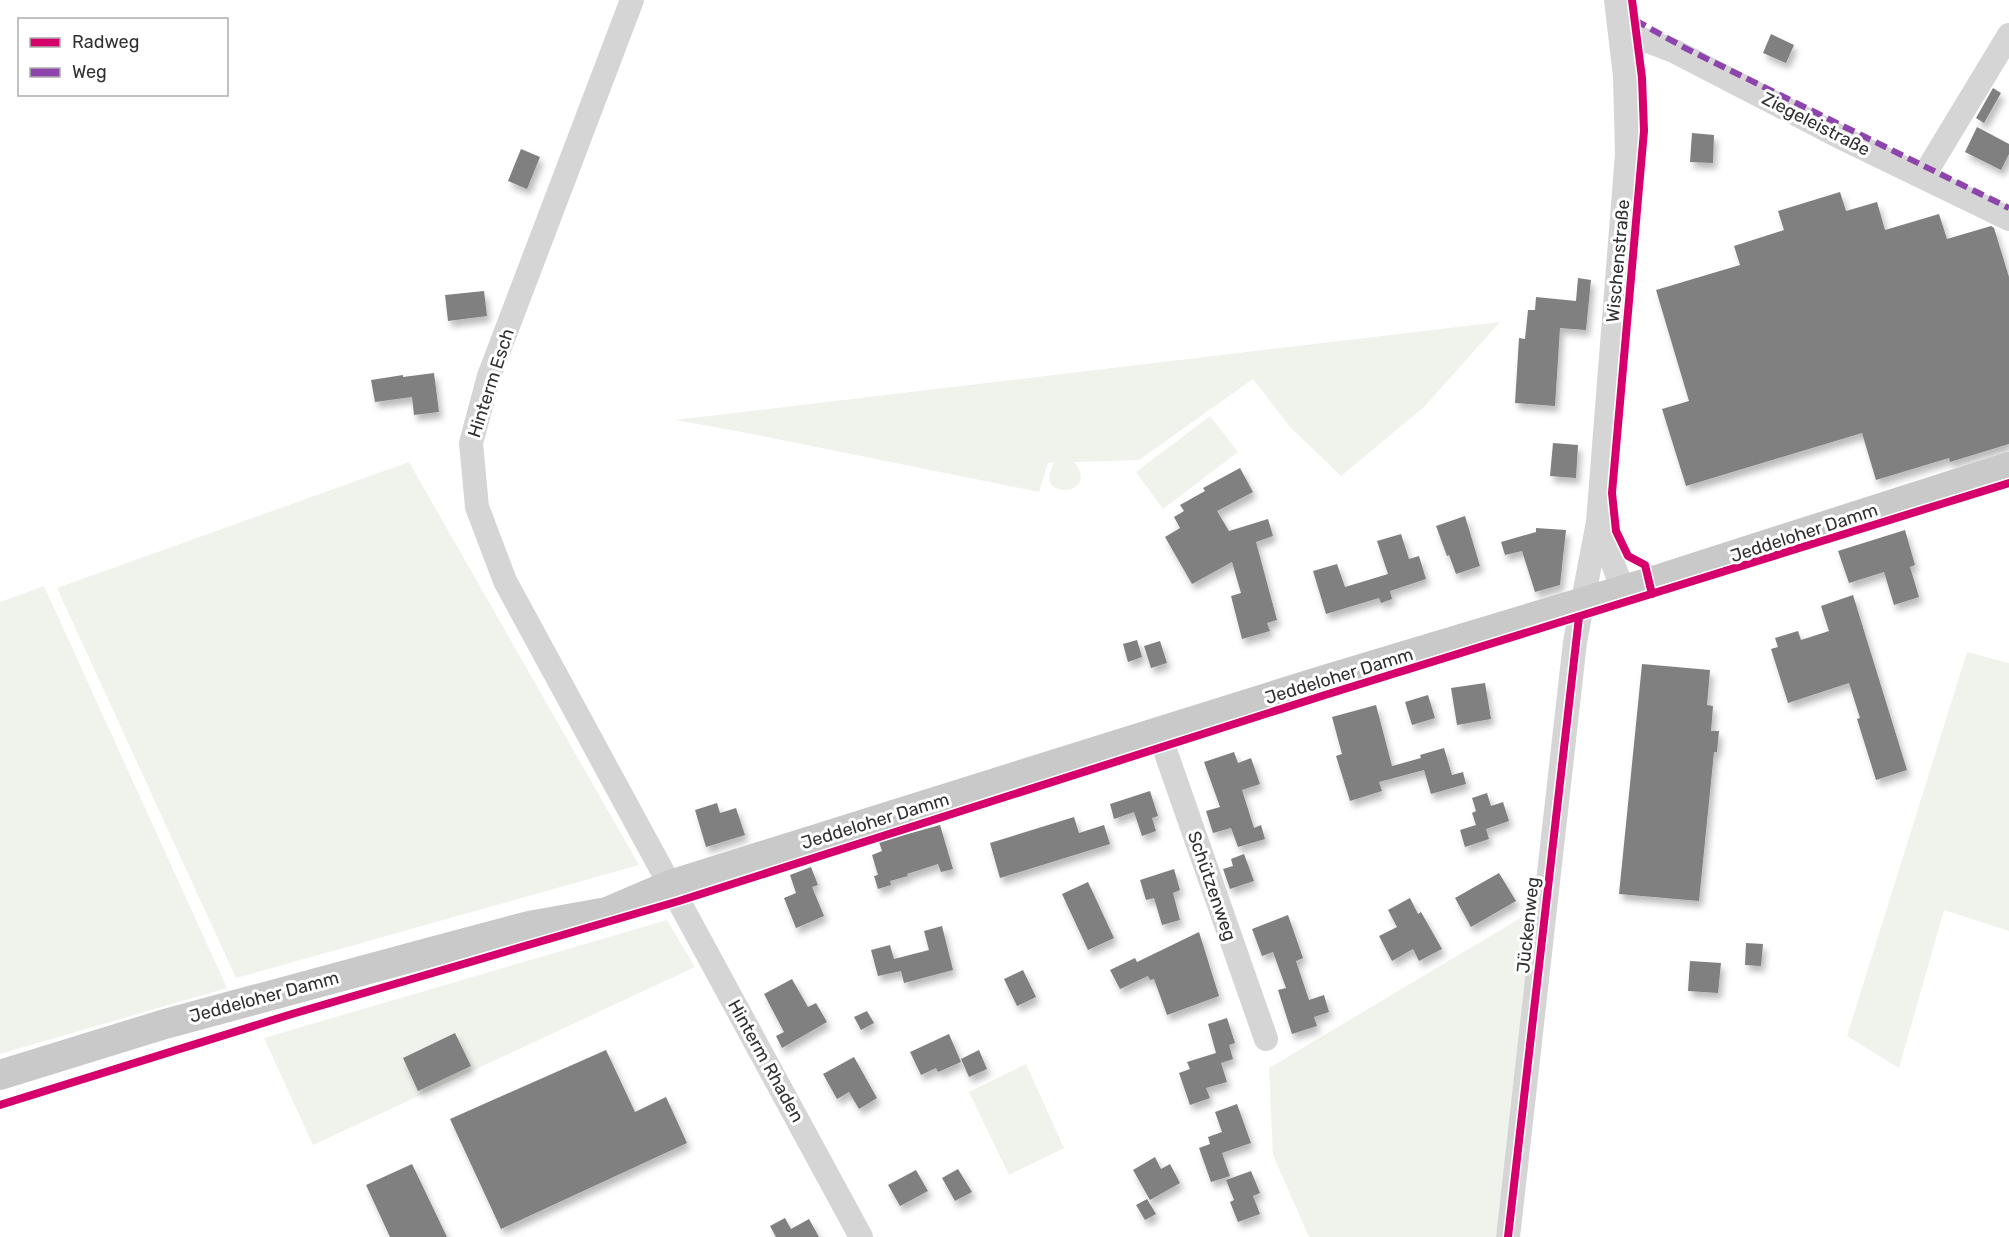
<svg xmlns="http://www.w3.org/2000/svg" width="2009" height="1237" font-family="Rubik,sans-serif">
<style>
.green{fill:#f0f3ec}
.building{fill:#808080;filter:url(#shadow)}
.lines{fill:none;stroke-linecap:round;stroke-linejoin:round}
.minor{stroke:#d5d5d5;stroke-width:24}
.major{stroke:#c9c9c9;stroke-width:30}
.quiet{stroke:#8e44ad;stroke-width:6;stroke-dasharray:12 6;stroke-linecap:butt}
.cycleway-casing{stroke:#fff;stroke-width:11}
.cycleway{stroke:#d6006c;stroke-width:8}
.labels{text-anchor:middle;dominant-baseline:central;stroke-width:6;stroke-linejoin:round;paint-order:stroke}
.street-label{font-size:18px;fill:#313131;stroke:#fff}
</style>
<defs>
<filter id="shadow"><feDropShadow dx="3.5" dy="6" stdDeviation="3" flood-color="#0004"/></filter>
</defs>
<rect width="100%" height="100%" fill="#fff"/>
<path class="green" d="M1500,322l-76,85 -83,69 -51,-49 -37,-48 -114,81 -65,2c29,35 -45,40 -19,0l-7,1 -9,29 -297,-60 -67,-12z
M1210,416l28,36 -75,57 -27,-37z
M409,462l230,403 -403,113 -179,-390z
M44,586l183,402 -227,66v-452z
M1967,652l42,11v268l-65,-21 -45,158 -52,-32z
M1534,910l-38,327h-187l-36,-82 -4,-87z
M667,920l28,47 -382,178 -49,-107z
M1026,1064l38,84 -55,27 -40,-83z"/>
<path class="building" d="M1771,34l23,11 -8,18 -23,-10z
M1993,88l8,5 -17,30 -8,-5z
M1977,127l32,17v10l-8,16 -36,-18z
M1692,133l22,2 -1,28 -23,-1z
M521,149l19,8 -13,32 -19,-8z
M1840,192l6,19 31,-9 8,28 54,-16 8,25 44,-13 3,2 15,49v167l-59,18 -1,-4 -73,22 -14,-47 -176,53 -24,-77 27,-8 -33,-111 84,-25 -6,-19 50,-16 -6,-19z
M1578,278l13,2 -5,50 -26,-2 -5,78 -40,-3 4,-65 6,1 3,-29h7l1,-13 40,4z
M484,291l3,25 -39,5 -3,-26z
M434,373l5,39 -25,3 -2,-18 -37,5 -4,-22 32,-5v2z
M1553,443l25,2 -2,33 -26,-2z
M1240,468l13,24 -36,19 12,20 39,-12 5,17 -17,6 21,78 -10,3 3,8 -28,8 -11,-43 10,-3 -9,-31 -40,22 -27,-47 15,-9 -6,-11 10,-6 -4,-6 25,-14 -2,-3z
M1465,516l15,50 -24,8 -7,-19 -2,1 -11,-30z
M1536,528l30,2 -6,55 -25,7 -13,-41 -17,4 -4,-13 35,-10z
M1905,530l10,35 -5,2 9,30 -25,8 -10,-33 -35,11 -11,-32z
M1401,534l8,25 10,-3 7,23 -36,12 2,8 -11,4 -2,-5 -53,16 -13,-43 24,-7 8,23 43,-13 -11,-33z
M1853,595l54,175 -31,10 -19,-61 3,-1 -11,-35 -61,20 -17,-54 7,-2 -3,-9 23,-7 3,9 28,-9 -8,-25z
M1137,640l5,17 -14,5 -5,-18z
M1160,641l7,22 -16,5 -7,-22z
M1642,664l68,6 -3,35 6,1 -2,25h8l-2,21h-3l-15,149 -80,-7z
M1485,683l6,36 -34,6 -6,-37z
M1428,695l7,23 -23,7 -7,-23z
M1376,705l16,61 29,-8 -1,-3 24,-7 8,27 11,-3 3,12 -35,10 -7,-24 -45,12 3,9 -32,10 -14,-45 6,-2 -10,-37z
M1234,752l4,11 13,-5 9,26 -18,6 12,38 7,-3 4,14 -27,8 -7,-19 -18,5 -7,-22 14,-4 -16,-45z
M1150,791l8,25 -6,2 4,13 -14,5 -8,-24 -20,7 -4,-15z
M1487,793l4,13 12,-4 6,19 -23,8 3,10 -24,8 -5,-17 16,-5 -4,-12 4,-2 -4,-13z
M717,803l3,10 16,-5 9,27 -39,12 -11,-37z
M1074,817l5,16 25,-8 6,19 -110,34 -10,-35z
M940,825l13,44 -12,3 -3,-8 -31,10 1,2 -18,5 1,4 -13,4 -4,-13 4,-1 -6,-20 10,-4 -3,-9z
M1244,854l10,27 -24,8 -7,-20 10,-3 -2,-7z
M811,867l7,18 -6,2 12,29 -28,12 -12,-30 12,-5 -6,-18z
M1174,869l6,21 -7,3 7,27 -18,5 -8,-27 -8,2 -6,-20z
M1499,873l17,28 -45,26 -16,-29z
M1088,882l26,56 -26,12 -26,-56z
M1410,898l8,16 3,-2 21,37 -23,12 -6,-12 -21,12 -13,-25 18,-9 -9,-17z
M1288,915l15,43 -7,3 13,39 15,-5 5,17 -15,5 3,9 -25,8 -14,-44 8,-2 -13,-36 -11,4 -10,-27z
M942,926l11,44 -49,13 -3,-12 -23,5 -7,-26 19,-5 4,14 35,-9 -5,-19z
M1199,932l20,64 -52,19 -13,-36 -4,1 -2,-4 -28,13 -10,-19 25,-12 2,4z
M1746,943l17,1 -2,22 -16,-1z
M1690,961l31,2 -3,30 -30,-2z
M1023,970l13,27 -19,9 -13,-27z
M792,979l16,28 8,-4 11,19 -45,26 -6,-12 8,-4 -20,-38z
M867,1011l7,12 -13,7 -7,-13z
M1227,1018l8,25 -6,2 4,14 -12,4 6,19 -21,6 4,10 -20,7 -11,-32 11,-4 -3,-7 29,-9 -8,-29z
M455,1033l16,33 -53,25 -15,-33z
M949,1034l12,28 -23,10 -2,-4 -15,7 -11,-23z
M606,1050l29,62 31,-15 21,46 -186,86 -51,-110z
M979,1050l8,19 -18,8 -8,-18z
M854,1057l23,41 -18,11 -10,-17 -12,7 -14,-25z
M1237,1104l14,39 -29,10 8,23 -19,6 -12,-34 11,-4 -2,-7 14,-5 -7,-20z
M1155,1157l6,12 9,-5 10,19 -30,17 -17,-30z
M412,1164l35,73h-57l-24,-52z
M958,1169l14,23 -17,9 -13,-23z
M916,1170l12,21 -28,15 -12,-21z
M1251,1171l9,22 -7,3 7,18 -22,8 -8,-20 4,-2 -8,-20z
M1147,1199l9,15 -11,6 -9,-15z
M785,1218l6,11 18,-10 10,18h-43l-6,-11z"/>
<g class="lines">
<path class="minor" d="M632,0l-143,376 -18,67 6,64 28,74 356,656
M1621,38l24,2 29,11 170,88 165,80
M1923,177l86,-142
M1598,524l25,66
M1159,733l107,306
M1508,1237l67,-595 23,-120 29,-368 -2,-78 -9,-76"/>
<path class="major" d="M0,1075l165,-51 259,-70 105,-28 78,-14 63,-27 651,-204 329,-99 359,-115"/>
<path class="quiet" d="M1635,20l50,28 324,160"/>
<defs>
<path id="cycleway" d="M1632,0l10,78 2,53 -32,362 4,38 12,25 17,9 7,29
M0,1105l292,-91 387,-113 646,-206 684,-212
M1508,1237l71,-620"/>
</defs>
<use href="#cycleway" class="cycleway-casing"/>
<use href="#cycleway" class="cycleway"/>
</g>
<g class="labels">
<g class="street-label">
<text transform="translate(1816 124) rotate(27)">Ziegeleistraße</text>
<text transform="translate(1618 261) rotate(-85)">Wischenstraße</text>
<text transform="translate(491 383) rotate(-72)">Hinterm Esch</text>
<text transform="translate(1804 533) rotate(-18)">Jeddeloher Damm</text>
<text transform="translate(1339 676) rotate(-17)">Jeddeloher Damm</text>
<text transform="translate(875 821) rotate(-17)">Jeddeloher Damm</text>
<text transform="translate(1212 886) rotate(71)">Schützenweg</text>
<text transform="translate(1528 925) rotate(-84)">Jückenweg</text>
<text transform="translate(264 997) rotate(-15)">Jeddeloher Damm</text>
<text transform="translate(766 1061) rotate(61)">Hinterm Rhaden</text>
</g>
</g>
<rect x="18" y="18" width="210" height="78" fill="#ffffff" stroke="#adadad" stroke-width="1.5"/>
<rect x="30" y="38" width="30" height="9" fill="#d6006c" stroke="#adadad" stroke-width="1.5"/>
<text x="72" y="48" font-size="18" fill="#313131">Radweg</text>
<rect x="30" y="68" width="30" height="9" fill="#8e44ad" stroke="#adadad" stroke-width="1.5"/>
<text x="72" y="78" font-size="18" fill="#313131">Weg</text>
</svg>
